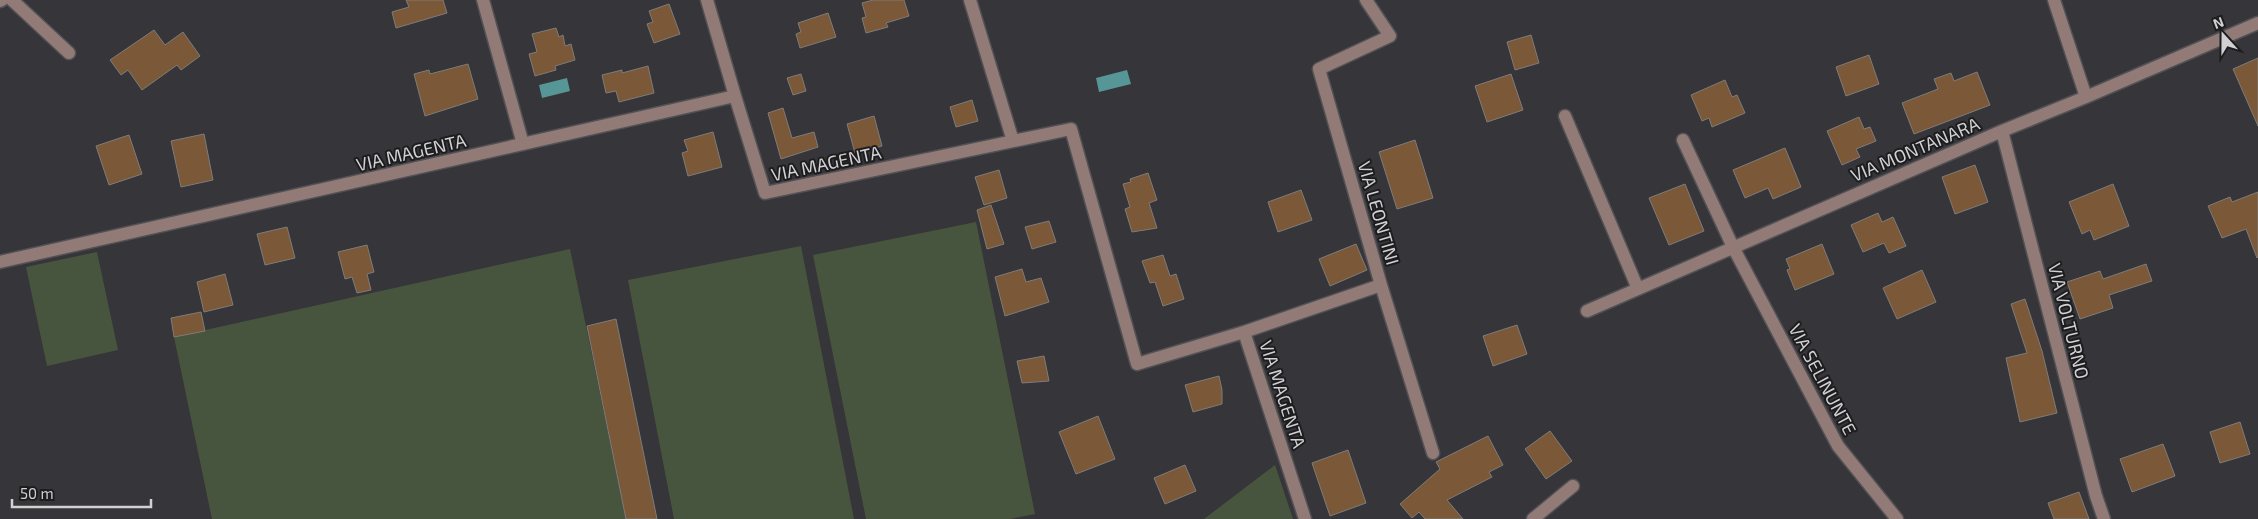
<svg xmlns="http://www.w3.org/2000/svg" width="2258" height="519" font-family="'Exo 2',sans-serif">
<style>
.green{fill:#48553e}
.water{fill:#579696}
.building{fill:#7a5838;stroke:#7f7c7a}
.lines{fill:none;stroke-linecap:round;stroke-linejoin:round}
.minor-casing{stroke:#525155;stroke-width:15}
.minor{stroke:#927b76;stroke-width:12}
.labels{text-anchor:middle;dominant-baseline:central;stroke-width:4;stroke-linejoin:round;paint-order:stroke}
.street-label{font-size:18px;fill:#d1d1d3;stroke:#1d1d1f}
</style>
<rect width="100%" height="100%" fill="#363539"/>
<path class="green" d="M976,222l59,292 -25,5h-144l-53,-264z
M801,246l53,273h-180l-46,-239z
M570,249l56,270h-414l-38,-182z
M97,252l21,98 -71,16 -21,-99z
M1275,465l18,54h-89z"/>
<path class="water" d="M1127,70l4,14 -32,8 -3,-14z
M567,78l3,13 -28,7 -3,-13z"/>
<path class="building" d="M406,0h37l4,13 -51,15 -4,-16 17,-5z
M873,0h31l5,16 -23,7 2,4 -22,6 -4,-15 4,-1 -4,-14z
M669,4l11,30 -26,9 -7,-19 6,-2 -4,-11z
M828,13l8,24 -36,11 -4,-14 5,-2 -3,-9z
M556,28l3,9 4,-2 2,11 6,-2 4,16 -20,6 1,4 -21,6 -6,-22 8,-2 -5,-18z
M154,30l11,15 18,-13 17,24 -19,14 -4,-5 -35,25 -14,-20 -7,5 -11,-15z
M1531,35l8,28 -24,7 -8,-28z
M1869,55l10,29 -33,12 -10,-29z
M2258,58v68l-25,-57z
M468,64l10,35 -53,17 -11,-42 15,-4 1,4z
M648,66l6,27 -35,9 -3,-11 -10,2 -4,-18 20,-5v3z
M1977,72l13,33 -76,29 -12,-31 36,-14 -4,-10 17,-6 3,8z
M801,74l5,17 -13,4 -6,-17z
M1511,74l12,36 -36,12 -12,-36z
M1725,80l7,17 5,-2 8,18 -33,14 -3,-9 -7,3 -11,-26z
M972,100l6,21 -22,6 -6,-20z
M783,108l9,30 22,-6 4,15 -37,12 -13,-46z
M874,116l8,30 -27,7 -8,-29z
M1859,117l5,12 6,-2 6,14 -20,8 4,8 -18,8 -15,-34z
M713,132l9,35 -34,9 -6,-23 6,-2 -4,-11z
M204,134l9,46 -32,7 -10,-46z
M129,135l13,39 -33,11 -13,-39z
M1415,140l18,58 -36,11 -18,-57z
M1785,148l16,39 -28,12 -5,-11 -23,10 -12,-28z
M1975,165l13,37 -33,12 -13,-37z
M999,170l8,28 -23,7 -9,-28z
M1148,173l9,27 -8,3 8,25 -25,4 -7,-23 5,-2 -7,-23 8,-2 -1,-3z
M1685,184l19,47 -35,14 -20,-47z
M2113,184l16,42 -35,14 -4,-10 -8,4 -13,-32z
M1301,190l11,30 -34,12 -10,-30z
M2258,192v65l-1,1 -11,-29 -24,9 -14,-32 22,-9 2,5z
M991,205l13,39 -17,5 -10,-39z
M1878,213l4,9 11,-5 13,29 -17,7 -5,-10 -21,9 -12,-27z
M1049,221l7,21 -24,7 -7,-22z
M287,227l8,31 -30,7 -8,-31z
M1356,244l11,26 -37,16 -11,-27z
M1822,244l12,30 -39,16 -8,-20 3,-1 -4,-10z
M367,245l7,27 -7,2 4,16 -14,3 -5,-16 -7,2 -7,-27z
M1163,255l7,21 6,-2 8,25 -21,7 -8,-24 -5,1 -8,-22z
M2146,264l6,17 -43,14 4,13 -33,11 -13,-37 33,-11 3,8z
M1022,269l4,13 15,-4 8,24 -44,14 -10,-39z
M1922,270l14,32 -39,17 -14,-31z
M225,274l8,31 -29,7 -7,-30z
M2025,299l17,52 15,62 -37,9 -14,-64 21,-5 -16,-49z
M201,312l4,19 -31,6 -3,-19z
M616,319l41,200h-31l-39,-193z
M1517,325l10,29 -34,12 -10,-30z
M1044,356l5,25 -27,2 -5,-22z
M1219,376l3,14v14l-29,8 -8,-27z
M1098,416l17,43 -39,15 -17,-42z
M2240,422l10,32 -30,9 -10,-31z
M1550,431l22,30 -26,18 -21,-30z
M1488,436l15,29 -14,7 3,5 -45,23 16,19h-38l-6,-7 -7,6 -12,-14 40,-35 -4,-7z
M2163,444l12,32 -43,16 -12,-33z
M1348,450l18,53 -36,13 -18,-53z
M1185,465l11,26 -31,13 -11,-26z
M2079,492l10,27h-35l-6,-16z"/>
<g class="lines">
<defs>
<path id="minor" d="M12,0l57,53
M483,0l40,144
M707,0l28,96
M970,0l43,141
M2054,0l32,97
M0,1l2,-1
M1565,116l73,173
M2002,131l94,365 8,23
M1683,140l50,107 105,199 59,73
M0,262l735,-166 30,97 306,-64 66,235 107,-32 61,187
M1381,285l52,168
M1587,311l415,-180 84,-34 172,-74
M1244,332l137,-47 -62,-216 71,-33 -24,-36
M1533,519l40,-33"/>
</defs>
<use href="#minor" class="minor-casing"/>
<use href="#minor" class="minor"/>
</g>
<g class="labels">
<g class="street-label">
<text transform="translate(1915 149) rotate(-23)">VIA MONTANARA</text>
<text transform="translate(411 152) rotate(-13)">VIA MAGENTA</text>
<text transform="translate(826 163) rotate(-12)">VIA MAGENTA</text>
<text transform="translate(1379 213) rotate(74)">VIA LEONTINI</text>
<text transform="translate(2069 321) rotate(76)">VIA VOLTURNO</text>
<text transform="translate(1823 379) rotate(62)">VIA SELINUNTE</text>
<text transform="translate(1283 394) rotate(72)">VIA MAGENTA</text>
</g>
</g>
<g transform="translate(2223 35) rotate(339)" stroke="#1d1d1f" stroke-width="4" paint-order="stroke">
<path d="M0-4L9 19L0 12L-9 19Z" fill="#d1d1d3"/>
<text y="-8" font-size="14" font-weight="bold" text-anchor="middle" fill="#d1d1d3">N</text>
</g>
<path d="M12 499v8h139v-8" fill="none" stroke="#d1d1d3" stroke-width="2.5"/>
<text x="20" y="499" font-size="15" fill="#d1d1d3" stroke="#1d1d1f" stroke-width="4" paint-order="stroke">50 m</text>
</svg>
